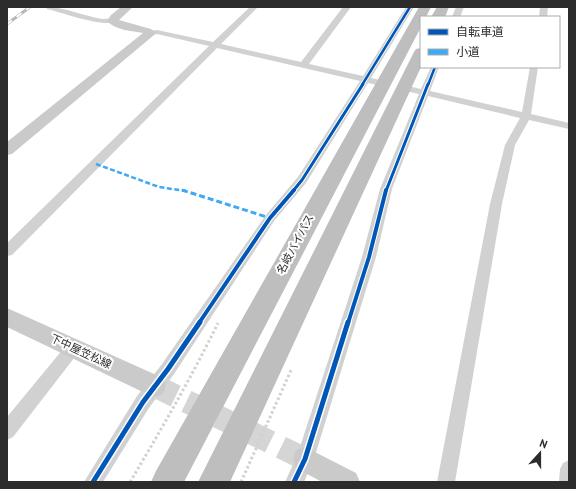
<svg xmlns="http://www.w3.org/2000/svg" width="576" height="489" font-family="'PT Sans','Noto Sans JP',sans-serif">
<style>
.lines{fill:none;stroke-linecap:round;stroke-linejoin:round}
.secondary-tunnel{stroke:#d5d5d5;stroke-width:23;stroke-dasharray:23 12;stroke-linecap:butt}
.path{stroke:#d1d1d1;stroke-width:3;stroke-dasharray:2.5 2.5;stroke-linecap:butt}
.street{fill:#d1d1d1;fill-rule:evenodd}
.secondary{fill:#cacaca;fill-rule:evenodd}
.highway{fill:#bebebe;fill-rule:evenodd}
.rail-casing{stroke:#b8b8b8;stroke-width:3}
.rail{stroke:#fff;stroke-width:2;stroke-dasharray:6;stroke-linecap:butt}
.quiet-far1{stroke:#3fa9f5;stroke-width:2.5;stroke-dasharray:5 2.5;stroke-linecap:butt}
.quiet{stroke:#3fa9f5;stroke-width:3;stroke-dasharray:6 3;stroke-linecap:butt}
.cycleway-far3-casing{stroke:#fff;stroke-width:4}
.cycleway-far2-casing{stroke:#fff;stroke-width:5}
.cycleway-far1-casing{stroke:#fff;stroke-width:6}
.cycleway-casing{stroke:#fff;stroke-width:8}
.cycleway-far3{stroke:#0057b8;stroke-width:2.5}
.cycleway-far2{stroke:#0057b8;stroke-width:3}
.cycleway-far1{stroke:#0057b8;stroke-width:4}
.cycleway{stroke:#0057b8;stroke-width:5}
.labels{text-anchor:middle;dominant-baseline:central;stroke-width:4;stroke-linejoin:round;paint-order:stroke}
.street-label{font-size:11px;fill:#2c2c2c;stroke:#fff}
</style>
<rect width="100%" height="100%" fill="#fff"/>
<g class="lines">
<path class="secondary-tunnel" d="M155,386l150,73"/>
<path class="path" d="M130,482c31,-52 61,-104 88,-159
M241,482l51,-114"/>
<path class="street" d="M46,7c20,0 37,9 56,12 6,0 11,-2 15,2 -10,8 -57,-9 -70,-12z
M250,7h8l-37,37 80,18 42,-55h8l-42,57 54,12 43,-69h8l-43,71 14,3 2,2 -2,2 -3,1 -14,-3 -62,100 -32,38 -100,153 -25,34 -46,74h-19l53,-86 25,-32 104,-149 32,-38 62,-96 -143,-33 -205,207 -5,1v-13l202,-197 -52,-12 -7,1 -4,-2 1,-2 10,-1 56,12z
M456,7h8l-4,10h-8z
M540,7h8l-1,10h-8z
M431,67h8l-9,24 92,21 8,-45h8l-7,47 38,9v6l-40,-9 -14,25 -13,59 -47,278h-18l53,-278 15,-59 15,-27 -92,-22 -36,93 -16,68 -62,202 -10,23h-19l12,-26 65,-199 18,-68 39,-95 -18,-4 -2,-2 5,-3 17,4z
M73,341l5,2 3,5 -3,5 -65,84 -6,3v-23l61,-74z
M569,460v22h-10l1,-13 3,-6z"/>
<path class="secondary" d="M121,7h12l-14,13 32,9 5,4 -2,2 -142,119 -5,1v-13l136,-109c-11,-2 -28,-3 -36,-12l4,-6z
M7,308l156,70 3,8 -3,8 -8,3 -8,-3 -140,-67z
M305,447l51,26 4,9h-38l-26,-14 -3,-9 3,-9z"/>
<path class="highway" d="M419,7h12l-5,10h-5v10l-237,455h-33l5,-11z
M437,7h12l-4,10h-14z
M421,48v19l-191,415h-32l216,-430 2,-3z"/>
<defs>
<path id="rail" d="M7,24l23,-17"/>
</defs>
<use href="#rail" class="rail-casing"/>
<use href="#rail" class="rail"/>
<path class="quiet-far1" d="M96,164l63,23 27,4"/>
<path class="quiet" d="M182,190l88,28"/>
<defs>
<path id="cycleway-far3" d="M362,85l48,-78
M428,85l7,-18"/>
<path id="cycleway-far2" d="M293,191l9,-11 61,-96
M386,191l42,-107"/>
<path id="cycleway-far1" d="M199,323l71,-105 24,-28
M348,323l21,-66 17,-67"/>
<path id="cycleway" d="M93,482l50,-80 25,-33 32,-47
M294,482l11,-23 43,-137"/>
</defs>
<use href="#cycleway-far3" class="cycleway-far3-casing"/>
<use href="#cycleway-far2" class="cycleway-far2-casing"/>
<use href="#cycleway-far1" class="cycleway-far1-casing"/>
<use href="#cycleway" class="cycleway-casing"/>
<use href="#cycleway-far3" class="cycleway-far3"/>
<use href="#cycleway-far2" class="cycleway-far2"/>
<use href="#cycleway-far1" class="cycleway-far1"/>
<use href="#cycleway" class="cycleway"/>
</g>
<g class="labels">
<g class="street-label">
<text transform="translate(295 244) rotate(-62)">名岐バイパス</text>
<text transform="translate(81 351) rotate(25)">下中屋笠松線</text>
</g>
</g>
<rect width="576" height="489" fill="none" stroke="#2c2c2c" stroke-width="16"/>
<rect x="420" y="16" width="140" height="52" fill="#ffffff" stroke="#ababab"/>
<rect x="428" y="29" width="20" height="6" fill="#0057b8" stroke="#ababab"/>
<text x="456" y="36" font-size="12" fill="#2c2c2c">自転車道</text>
<rect x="428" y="49" width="20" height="6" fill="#3fa9f5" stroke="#ababab"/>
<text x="456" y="56" font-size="12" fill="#2c2c2c">小道</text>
<g transform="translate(540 453) rotate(21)" stroke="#ffffff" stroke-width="3" paint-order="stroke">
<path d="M0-3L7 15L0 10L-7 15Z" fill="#2c2c2c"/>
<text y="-6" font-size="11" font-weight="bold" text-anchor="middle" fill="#2c2c2c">N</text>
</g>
</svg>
